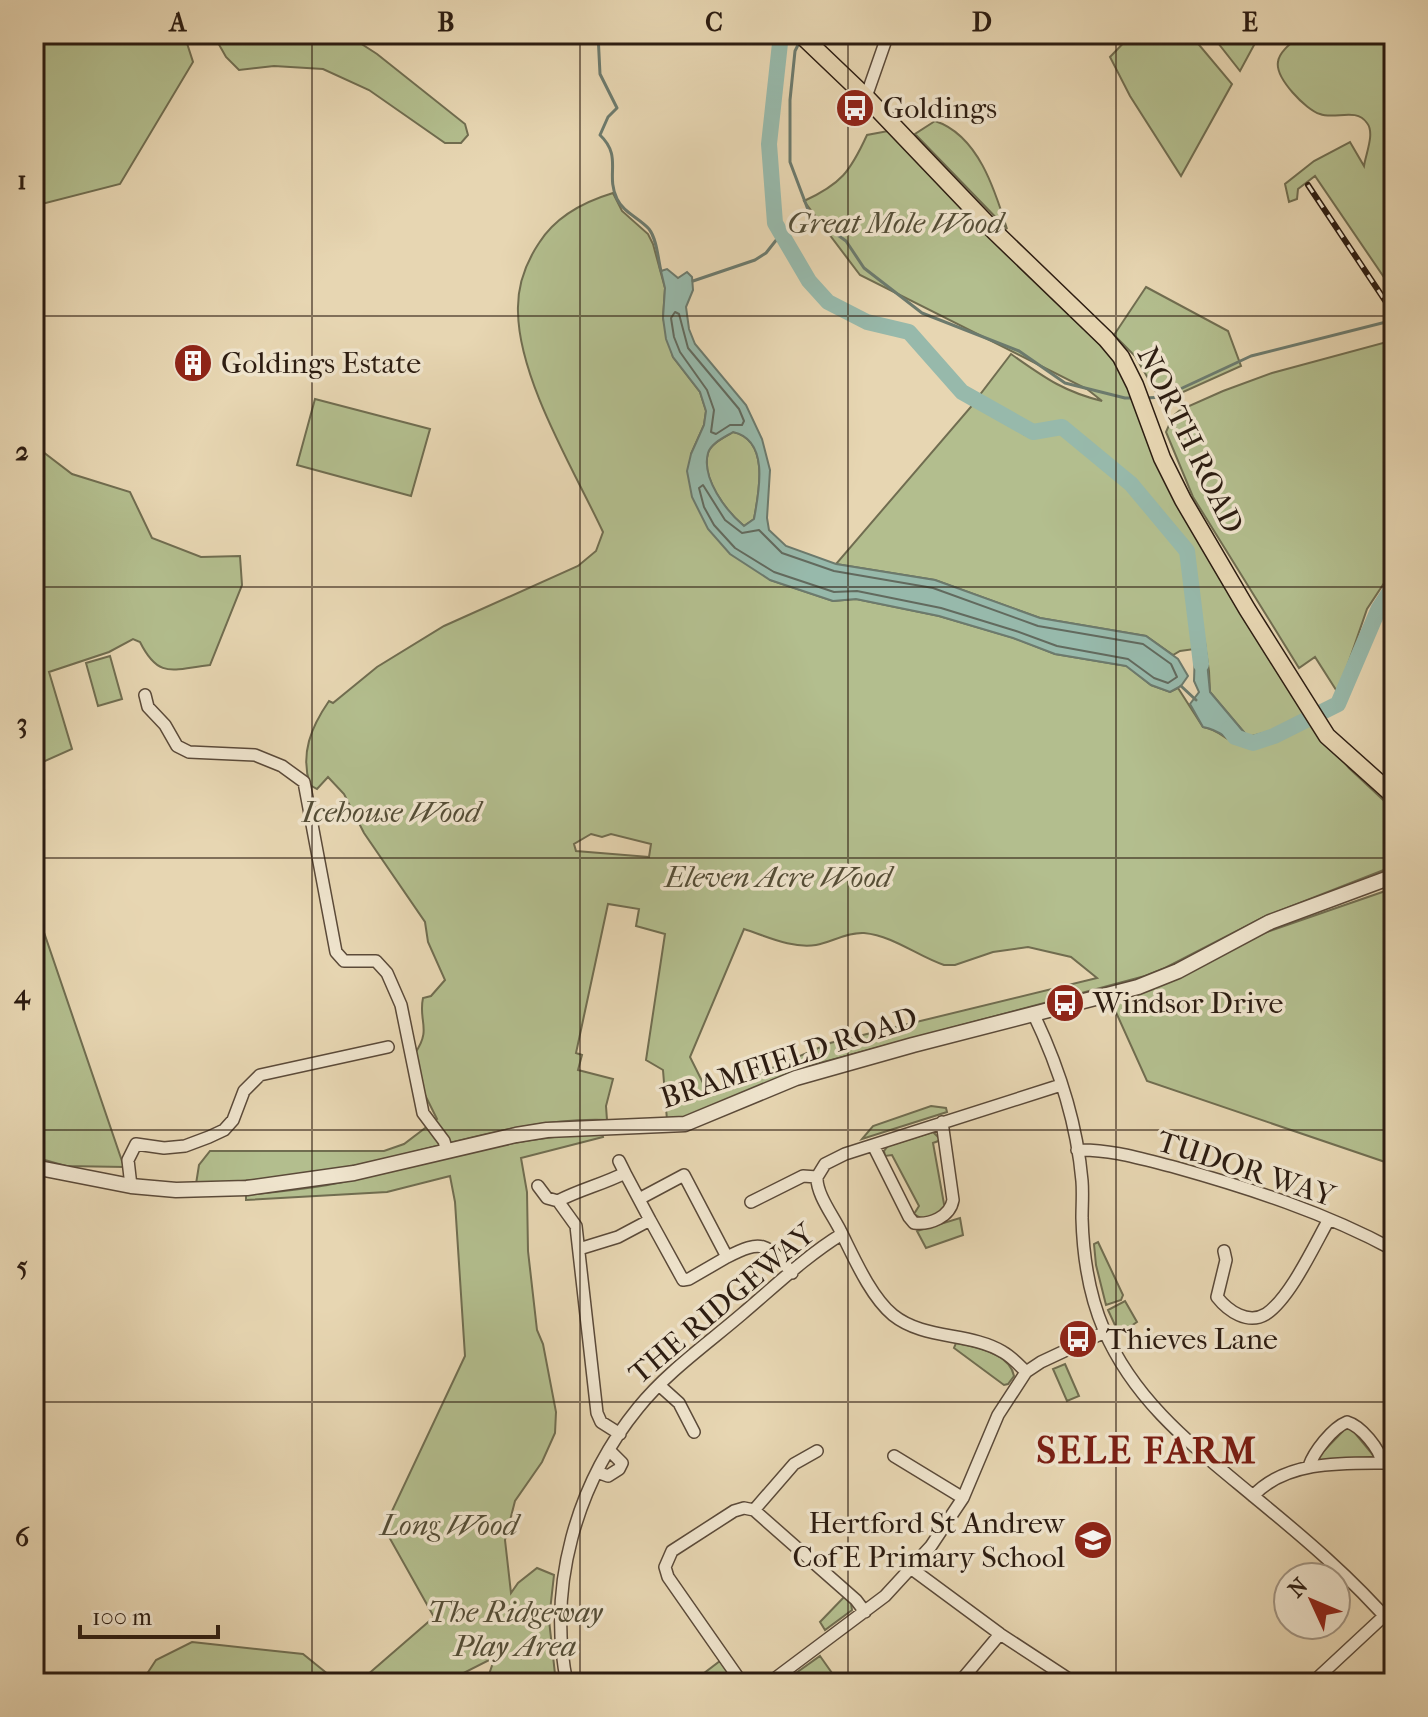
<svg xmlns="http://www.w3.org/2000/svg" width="1428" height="1717" font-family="'IM FELL French Canon',serif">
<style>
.green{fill:#b3be8e;stroke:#706d50;stroke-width:2;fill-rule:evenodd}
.water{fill:#97b9ab;stroke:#6c7a6d;stroke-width:2;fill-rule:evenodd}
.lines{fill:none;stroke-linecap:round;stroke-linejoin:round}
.shore{stroke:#626a5e;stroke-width:2}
.stream{stroke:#6c7a6d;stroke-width:3}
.river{stroke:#97b9ab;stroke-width:16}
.minor-casing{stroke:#5b4a39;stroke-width:14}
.tertiary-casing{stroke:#5b4a39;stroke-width:17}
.primary-casing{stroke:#2c1c11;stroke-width:19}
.minor{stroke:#efe4cd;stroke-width:11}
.tertiary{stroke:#efe4cd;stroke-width:14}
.primary{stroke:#e7d6b2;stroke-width:16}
.rail-casing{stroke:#2c1c11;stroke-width:6}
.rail{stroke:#efe4cd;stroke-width:3;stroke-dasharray:9;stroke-linecap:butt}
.grid{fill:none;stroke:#2c1c11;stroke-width:2;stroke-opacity:0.55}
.labels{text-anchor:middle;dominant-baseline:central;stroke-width:7;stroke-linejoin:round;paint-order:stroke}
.poi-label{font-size:30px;fill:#2c1c11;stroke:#efe4cd;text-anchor:start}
.park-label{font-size:30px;font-style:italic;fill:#544d36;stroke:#efe4cd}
.street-label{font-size:30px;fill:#2c1c11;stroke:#efe4cd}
.district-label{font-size:38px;font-weight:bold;letter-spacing:2px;fill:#7a1f14;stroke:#efe4cd}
.neatline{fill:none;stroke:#2c1c11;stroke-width:3}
.grid-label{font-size:26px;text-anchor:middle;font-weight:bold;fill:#2c1c11}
</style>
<rect width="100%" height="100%" fill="#e7d6b2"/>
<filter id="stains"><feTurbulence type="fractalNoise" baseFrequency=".0025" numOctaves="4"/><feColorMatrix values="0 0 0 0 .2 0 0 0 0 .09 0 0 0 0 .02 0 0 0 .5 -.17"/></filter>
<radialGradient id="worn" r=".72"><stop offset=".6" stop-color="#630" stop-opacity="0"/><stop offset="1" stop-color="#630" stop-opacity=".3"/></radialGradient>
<path class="green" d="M34,34h150l9,28 -73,122 -86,22z
M213,34h133l31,20 88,70 3,11 -7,8h-16l-76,-53 -46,-21 -49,-3 -35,4 -13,-13z
M1132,34h58l42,50 -51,92 -51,-80 -20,-39z
M1211,34h49l-20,37z
M1302,34h92v258l-79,-116 -17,13 -1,10 -8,3 -4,-18 29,-23 36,-19 14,24c2,-13 11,-33 3,-43 -11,-16 -32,-3 -47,-9 -14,-4 -45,-36 -42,-52 1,-11 16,-21 24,-28z
M935,121c43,14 60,69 72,108l-92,-95z
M888,131l230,232 41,96 159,270 31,39 45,42v56l-130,51 -99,51 -20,8 -340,91c-45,16 -92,48 -138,53l-4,-50 -17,-10 19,-126 -29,-8 3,-17 -31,-5 -32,149 6,2 -4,15 35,9 -7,27 1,14c-80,-3 -158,25 -235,42 -58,13 -116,19 -176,22l3,-19 11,-14h174l20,-7 33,-25 -16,-32 -6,-34c17,-24 3,-32 8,-55l8,-2 14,-16 -17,-38 -3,-20 -61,-89 -20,-39 -16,-17 -11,12 -7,-4c-10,-31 1,-58 19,-84l4,2 44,-36 67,-41 134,-60 18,-15 7,-19c-29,-62 -84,-152 -85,-220 -1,-26 7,-48 21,-69 17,-27 44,-41 74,-50l9,18 26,23 5,10 12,44 -2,30 10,39 27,35 6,19 -2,14 -13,29 79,126 63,21 23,-2 83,17 75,22 41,16 72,12 24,19 19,7 8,-4 25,39c17,3 20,12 35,17 18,7 33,-2 49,-11l-6,-1 -2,-3 -31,8 -38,-45 -1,-21 -17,-113 -4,-11 -12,-17 -48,-54 -62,-51 -32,2 -55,-31 32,-42c33,23 51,37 91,47l-15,-12 -227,-114 -56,-74c37,-17 46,-29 63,-66zM591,834l11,3 9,-3 40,10 -2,13 -73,-6 -2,-7zM744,929c22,7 48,20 72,16 16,-3 31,-13 48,-12 30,3 53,23 80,32h11l38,-13 35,-5 43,10 26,21 -267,65 -121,52 -19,-38z
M1146,287l82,44 13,35 -69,31h-13l-24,-41 -21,-21z
M1394,340v228l-27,41 -29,84 -23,-36 -16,11 -106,-171 -27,-65 7,-16 7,-6 43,-19 49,-18z
M315,399l115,30 -19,67 -114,-31z
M975,402l50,33 35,-2 8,5c35,26 108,86 117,128l10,83 -15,2 -7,4 -27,-19 -106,-18 -105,-38 -99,-16z
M733,432c37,8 26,60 21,87l-10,7c-18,-15 -43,-47 -36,-73 3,-10 18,-16 25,-21z
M34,445l38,29 58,18 22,46 49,19 39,-1 2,29 -32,80c-37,4 -51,15 -70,-23l-7,-3 -24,13 -60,20 23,77 -36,16 8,24 -10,5z
M110,656l12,43 -24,7 -12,-43z
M1394,888v277l-247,-84 -37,-82 61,-18 93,-48z
M34,906h1l89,261 -58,-1 -32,-9z
M931,1106l15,2 1,4 -85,27 11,-13z
M933,1132l8,8 -8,3 11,61h7v4l-27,12 -10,-6 5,-8 -27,-51 -7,1 -1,-5 4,-5z
M602,1133l1,4 -82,21 6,34 1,59 9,79 6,14 13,68 -1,21 -13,29 -27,39 -10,39 6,53 7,-10 19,-15 17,7 -5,45 7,63h-70l9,-26 -51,26h-63l-15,-7 68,-59 -50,-89 81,-172 -10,-154 -5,-26 -63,16 -141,8v-5c32,-3 65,-6 97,-13 87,-19 170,-46 259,-49z
M960,1218l3,17 -37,13 -9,-17z
M1098,1242l25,53 -2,5 -15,5 -10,-40 -2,-21z
M1125,1301l12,21 -18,12 -11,-24z
M956,1343c19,3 54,10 58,33l-6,8 -4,1 -50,-37z
M1065,1364l14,32 -12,5 -14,-32z
M1350,1427l23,28h3l-1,5 -4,-3 -48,3 -3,2 -4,-3 27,-28v-3z
M845,1596l6,7 1,7 -27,20 -5,-8z
M192,1642l111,12 31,25 -4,4h-189l15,-23z
M820,1656l19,27h-57z
M720,1661l15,22h-44z"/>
<path class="water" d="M667,269l11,9 9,-6 5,5 1,13 -7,17 3,22 6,15 51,61 16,34 8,31 -3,48 2,12 17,16 50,18 99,16 105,38 106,18 32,23 10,17 -7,10 -11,6 -19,-7 -25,-19 -71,-12 -42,-16 -74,-22 -83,-17 -23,2 -63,-21 -40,-26 -22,-25 -16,-32 -5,-26 4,-17 13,-29 2,-14 -6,-19 -27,-35 -7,-18 -3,-21 2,-30 -4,-17zM733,432c37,8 26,60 21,87l-10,7c-18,-15 -43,-48 -36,-73 3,-10 17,-16 25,-21z
M1394,577v34l-12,4 -8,-8z
M1205,642l5,50 38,45 -3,8c-15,-1 -22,-15 -42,-18l-13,-23 9,-12 -5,-11 1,-32z"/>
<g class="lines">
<path class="shore" d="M675,312l4,2 9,34 51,61 5,12 -2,4h-12l-14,9 -5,-2 3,-22 -7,-20 -27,-38 -6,-15 -3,-19z
M703,485l22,35 17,13 17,-3 23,23 52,18 99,17 105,38 105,18 28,20 6,13 -9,6 -14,-5 -26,-19 -71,-13 -41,-15 -75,-23 -84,-17 -23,1 -60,-20 -39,-24 -21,-23 -10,-18 -5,-19z"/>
<path class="stream" d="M598,34l2,40 17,34 -9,9 -8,18c23,22 5,39 17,64 6,13 22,19 32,30 8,10 9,30 12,42
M800,41l-5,10 -5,49v62l20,53 36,26 18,27 58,45 97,38 46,32 60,15h9
M693,281l62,-21 11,-7 15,-19
M1146,398l17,-1 88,-41 143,-36
M1181,686l15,14"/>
<path class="river" d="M781,34l-12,110 6,79 34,58 19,21 39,20 42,10 53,60 71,40 29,-5 69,57 56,67 14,113
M1229,729l6,8 18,6 21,-7 64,-32 41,-96 15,-23"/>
<defs>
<path id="minor" d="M207,34l2,4
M866,97l22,-63
M145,695l3,12 17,18 12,21 12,6 66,3 27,11 22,16 32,170 8,9h32l11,12 14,32 22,108 21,28 3,10
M1033,1013c25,52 44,111 49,168 1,12 0,25 0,37 1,38 7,77 22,112 31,72 89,116 148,165 50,41 100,83 142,132
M873,1145l36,72 5,6c16,2 36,-6 39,-23l-11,-78
M1077,1150c33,-1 65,9 97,17 75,21 152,46 220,83
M619,1161l6,12
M817,1177c-1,17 17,40 24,55 13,26 30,65 52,83 31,25 77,17 110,37 9,5 16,13 23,20
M817,1177l8,-13 20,-10 216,-69
M131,1186l-3,-26 8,-16 28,4 21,-2 24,-9 15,-7 9,-10 11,-29 16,-16 128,-28
M538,1186l9,12 11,3c23,-12 43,-16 67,-28l25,47 -32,17 -39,12
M639,1199l45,-24 43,82c35,-18 40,-14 65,16
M558,1201l18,25 21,187 4,9 19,12
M751,1202l52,-26 14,1
M650,1220l33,60 6,-1 38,-22
M1224,1251l2,9 -9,37c11,14 31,28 49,17 24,-16 48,-68 62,-93
M659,1385l20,18 15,29
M894,1456l69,42
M1309,1466c5,-14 23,-38 38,-44 14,4 33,27 35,41
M597,1472l11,4 11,-7 3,-6 -13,-13
M1253,1496c34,-37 95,-33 141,-33
M754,1510l40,-46 23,-13
M912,1569l88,65 75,49
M567,1683c-20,-96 9,-199 71,-275 29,-36 69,-64 104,-94 32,-27 64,-58 100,-80
M742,1683l-74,-106 -3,-10 7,-16 62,-40 10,-3 10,2 102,90 9,12
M769,1683l116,-87 46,-50 32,-48 35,-83 28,-43 15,-10 64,-30
M959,1683l41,-49
M1312,1683l72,-67"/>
<path id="tertiary" d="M34,1167l97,19 45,4 71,-2 107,-15 162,-38 31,-5 138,-6 111,-46 117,-33 225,-58 40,-16 92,-49 124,-46"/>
<path id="primary" d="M800,34l66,63 129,135 111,107 15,18 14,28 27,73 21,42 64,109 80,127 67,60"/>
</defs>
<use href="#minor" class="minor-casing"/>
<use href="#tertiary" class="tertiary-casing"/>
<use href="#primary" class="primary-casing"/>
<use href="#minor" class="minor"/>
<use href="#tertiary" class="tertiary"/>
<use href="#primary" class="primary"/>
<defs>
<path id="rail" d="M1308,185l86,129"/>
</defs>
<use href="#rail" class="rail-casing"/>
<use href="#rail" class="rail"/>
</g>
<path class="grid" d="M312,34v1649M580,34v1649M848,34v1649M1116,34v1649M34,316h1360M34,587h1360M34,858h1360M34,1130h1360M34,1402h1360"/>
<defs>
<symbol id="bus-disc" viewBox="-11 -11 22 22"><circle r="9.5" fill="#8f2418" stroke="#efe4cd"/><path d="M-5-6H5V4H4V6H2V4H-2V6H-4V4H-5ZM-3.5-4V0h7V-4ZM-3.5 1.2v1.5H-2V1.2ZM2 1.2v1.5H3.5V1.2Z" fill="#fff"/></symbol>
<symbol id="building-disc" viewBox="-11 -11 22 22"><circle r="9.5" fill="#8f2418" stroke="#efe4cd"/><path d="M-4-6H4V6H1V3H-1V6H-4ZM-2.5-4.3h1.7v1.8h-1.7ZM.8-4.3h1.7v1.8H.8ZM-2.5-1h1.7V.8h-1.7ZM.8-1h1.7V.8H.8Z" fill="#fff"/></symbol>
<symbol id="school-disc" viewBox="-11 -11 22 22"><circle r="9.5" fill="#8f2418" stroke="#efe4cd"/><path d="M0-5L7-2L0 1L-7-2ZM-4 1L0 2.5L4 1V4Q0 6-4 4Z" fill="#fff"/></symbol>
</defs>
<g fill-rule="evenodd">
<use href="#bus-disc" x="833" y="86" width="44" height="44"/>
<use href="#building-disc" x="171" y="341" width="44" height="44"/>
<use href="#bus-disc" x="1043" y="981" width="44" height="44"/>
<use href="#bus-disc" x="1056" y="1317" width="44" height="44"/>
<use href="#school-disc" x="1071" y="1518" width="44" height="44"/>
</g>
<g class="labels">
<g class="poi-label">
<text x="883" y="108">Goldings</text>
<text x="221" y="363">Goldings Estate</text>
<text x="1093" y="1003">Windsor Drive</text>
<text x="1106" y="1339">Thieves Lane</text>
<text x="1065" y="1523" text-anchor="end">Hertford St Andrew<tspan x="1065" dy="34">CofE Primary School</tspan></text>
</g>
<g class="park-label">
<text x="895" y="223">Great Mole Wood</text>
<text x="391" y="812">Icehouse Wood</text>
<text x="778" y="877">Eleven Acre Wood</text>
<text x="449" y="1525">Long Wood</text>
<text x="515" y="1612">The Ridgeway<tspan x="515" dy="34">Play Area</tspan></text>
</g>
<g class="street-label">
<text transform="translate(1190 440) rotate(64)">NORTH ROAD</text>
<text transform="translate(789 1058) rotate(-18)">BRAMFIELD ROAD</text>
<text transform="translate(1246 1169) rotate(18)">TUDOR WAY</text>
<text transform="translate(722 1304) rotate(-40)">THE RIDGEWAY</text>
</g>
<g class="district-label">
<text x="1147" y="1450">SELE FARM</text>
</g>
</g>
<rect width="1428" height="1717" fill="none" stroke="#e7d6b2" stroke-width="88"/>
<g transform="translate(1312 1601) rotate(314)"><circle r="38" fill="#efe4cd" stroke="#a19482" stroke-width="2"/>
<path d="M0-6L14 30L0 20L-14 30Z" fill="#8f2418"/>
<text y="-12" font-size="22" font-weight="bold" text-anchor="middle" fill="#2c1c11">N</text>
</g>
<path d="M80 1625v12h138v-12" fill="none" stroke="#2c1c11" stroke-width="4"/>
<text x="92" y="1625" font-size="24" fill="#2c1c11" stroke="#efe4cd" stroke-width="6" paint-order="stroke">100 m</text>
<rect x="44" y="44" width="1340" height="1629" class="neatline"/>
<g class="grid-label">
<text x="178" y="31">A</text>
<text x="446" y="31">B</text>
<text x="714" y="31">C</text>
<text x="982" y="31">D</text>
<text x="1250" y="31">E</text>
<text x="22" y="189">1</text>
<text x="22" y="460">2</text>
<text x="22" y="732">3</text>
<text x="22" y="1003">4</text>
<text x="22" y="1275">5</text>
<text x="22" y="1546">6</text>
</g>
<rect width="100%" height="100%" filter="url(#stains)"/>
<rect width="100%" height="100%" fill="url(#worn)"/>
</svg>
